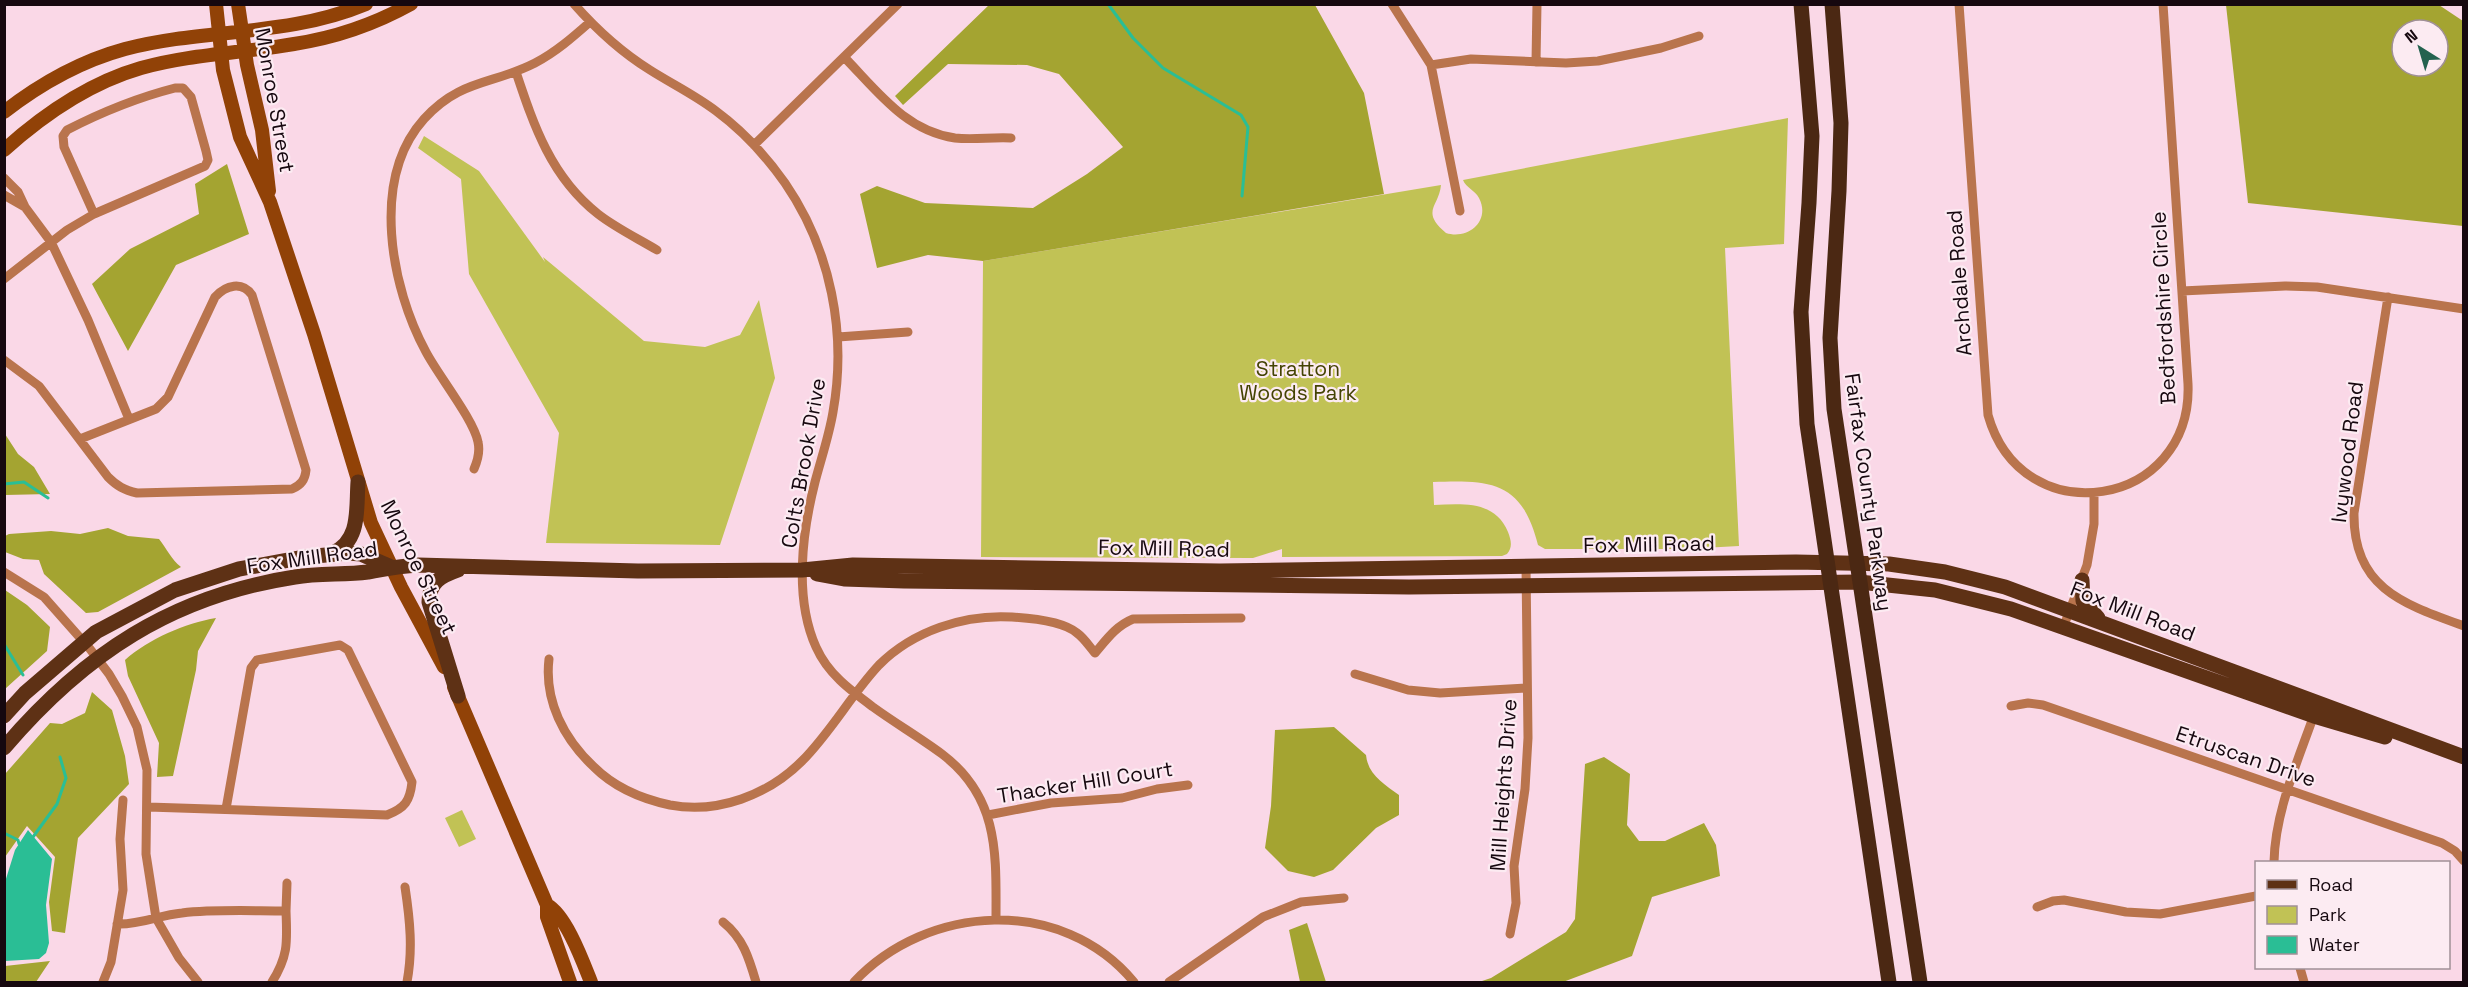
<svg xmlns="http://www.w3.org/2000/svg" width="2468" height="987" font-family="'Space Grotesk',sans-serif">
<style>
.green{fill:#c1c255}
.forest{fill:#a4a431;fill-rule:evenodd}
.water{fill:#2abe95}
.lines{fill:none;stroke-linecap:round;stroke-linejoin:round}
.stream{stroke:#2abe95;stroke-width:3}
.minor{stroke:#b9744d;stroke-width:9}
.secondary{stroke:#914207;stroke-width:14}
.primary{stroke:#5e3115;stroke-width:15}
.trunk{stroke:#4b2813;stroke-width:15}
.labels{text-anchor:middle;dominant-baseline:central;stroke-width:4.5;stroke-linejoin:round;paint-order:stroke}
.street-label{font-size:21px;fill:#16080f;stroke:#fcebf2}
.park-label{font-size:21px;fill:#444303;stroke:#fcebf2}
</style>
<rect width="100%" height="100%" fill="#fad8e7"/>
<path class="green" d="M1788,118l-4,126 -59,4 14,298 -55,3h-139l-7,-4c-16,-64 -47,-65 -105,-63l1,23c28,-1 61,-5 74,27 3,8 5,15 -1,22l-5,2 -220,1v-8l-29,9 -272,-1 2,-296 458,-76c-2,22 -21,26 5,48 22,7 45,-12 33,-35 -4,-8 -13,-10 -16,-18z
M424,136l55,35 66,91 -2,-5 101,84 61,6 35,-12 19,-35 16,78 -55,167 -174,-2 13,-110 -90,-159 -8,-95 -43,-31z
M462,810l14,29 -17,8 -14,-29z"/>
<path class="forest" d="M990,4l325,1 49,88 20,101 -401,67 -55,-6 -51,13 -17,-74 17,-8 48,17 108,5 54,-34 36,-27 -64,-73 -32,-9 -79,-1 -45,41 -8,-9z
M2226,5h213l24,16v205l-215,-23zM2402,30h36v36h-36z
M227,164l22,70 -73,31 -48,86 -36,-67 38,-35 69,-35 -4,-30z
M5,434l13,20 16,13 16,27 -45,1z
M108,528l20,8 31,3c8,10 12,20 22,28l-83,45 -12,1 -42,-39 -5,-14 -16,-1 -18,-7v-16l4,-2 42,-3 29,3z
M5,590l22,15 23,22 -3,24 -42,38z
M216,618l-18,33 -2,19 -23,106 -16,1 2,-34 -31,-67 -3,-16c24,-21 60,-37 91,-42z
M92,692l20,18 13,46 4,28 -51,54 -13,95 -13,-2 -3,-29 6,-45 -28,-31 -22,31v-83l45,-51 12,1 23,-11z
M1334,727l32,28c2,20 18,29 33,40v20l-23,13 -43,42 -19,7 -26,-6 -23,-23 6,-42 4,-76z
M1604,757l26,17 -3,51 12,16h26l39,-18 12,22 4,31 -68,21 -20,59 -69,26h-84l12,-4 75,-46 9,-13 10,-155z
M1307,923l19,59h-26l-11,-52z
M50,961l-14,21h-31v-16z"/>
<path class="water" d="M28,830l24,29 -6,46 3,38 -3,10 -7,6 -34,2v-79l10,-32z"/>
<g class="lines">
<path class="stream" d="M1108,4l25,34 30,30 78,47 7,12 -6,69
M4,484l20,-2 24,16
M4,644l19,31
M4,833l14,7 1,4
M33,837l24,-33 9,-26 -6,-21"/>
<path class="minor" d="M574,4c23,26 47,48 76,66 22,14 45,25 66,41 27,20 50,45 69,72 46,67 62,150 48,229 -4,24 -12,47 -18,70 -13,51 -21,116 1,165 12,27 34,43 57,60 22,16 46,30 69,47 58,44 54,101 54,166
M1392,4l39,61 29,146
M1959,4l29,411c34,121 205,93 200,-31l-25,-380
M845,58c33,34 61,73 110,80 18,2 37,-1 56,0
M1536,62l1,-58
M1431,65l40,-6 95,4 32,-2 63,-13 38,-12
M516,72c18,54 35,105 82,142 18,14 39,24 59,36
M175,88h8l8,9 15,54 2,9 -3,6 -111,48 -30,-67 -1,-11 4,-6c35,-18 69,-32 108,-42z
M754,145l144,-141
M4,178l14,14 7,15 26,35 37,78 41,99
M4,195l21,12
M4,279l63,-49 27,-16
M2182,291l103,-5 32,1 147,22
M2388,297l-34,216c-1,75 49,91 110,113
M838,337l70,-5
M4,360l35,26 69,91c9,9 16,13 29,16l155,-4c9,-4 13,-9 14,-19l-54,-175c-10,-14 -26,-10 -37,2l-47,100 -12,12 -76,30
M474,469c4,-9 6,-18 4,-27 -4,-22 -40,-67 -52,-90 -35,-64 -56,-173 -2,-233 36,-40 68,-34 111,-56 21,-11 38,-26 55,-41
M4,572l40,25 46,52 19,25 13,22 15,31 10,43 -1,84 10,64 23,40 19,24
M2063,628l24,-63 7,-41v-31
M549,659c-5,42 15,80 45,108 21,21 48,32 76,38 48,9 98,-10 132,-44 29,-29 49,-66 77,-96 34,-34 85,-51 133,-48 17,1 51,4 65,16 7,5 12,13 18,20 12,-14 21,-27 38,-34l108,-1
M1355,674l53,16 32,3 87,-5
M2011,706l17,-3 15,2 399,138 13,8 9,10
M148,807l239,8c18,-7 23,-14 25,-33l-64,-132 -8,-5 -83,15 -6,8 -25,141
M988,815l63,-12 71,-5 35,-9 31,-4
M2274,862c1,-51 24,-101 41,-150
M405,887c5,33 8,63 2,95
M2037,907l16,-6 11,-1 62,12 34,2 96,-18
M286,911l1,-28
M723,922c20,16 26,36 33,60
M117,924c24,1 42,-9 65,-11 34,-4 70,-2 104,-2 1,30 3,44 -14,71
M1510,934l6,-31 -2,-37 11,-77 3,-51 -2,-172
M2300,968l4,14
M103,982l8,-20 12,-72 -3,-51 3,-39
M854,982c73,-78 208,-87 280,0
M1169,982l94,-65 38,-15 43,-4"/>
<path class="secondary" d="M216,4l7,66 17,67 30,65 44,132 57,189 30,64 43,80
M238,4l9,61 15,65 7,61
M4,112c36,-28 77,-51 121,-63 80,-21 162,-12 241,-45
M4,150c40,-36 85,-67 137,-82 50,-14 102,-15 153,-24 40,-6 81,-20 117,-40
M454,687l93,218v12l23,65
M547,905c19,10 36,57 44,77"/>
<path class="primary" d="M333,553c28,-13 23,-44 25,-71
M817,574l27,5 60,2 505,6 450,-5 76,8 76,19 303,107 71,21
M2082,580l1,21 15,17
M458,696l-29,-94c0,-20 12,-26 29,-32
M4,716l21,-23 71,-61 79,-42 64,-21 66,-12 42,-4 14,1 30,13
M4,748c80,-94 168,-152 291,-171 24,-4 49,-2 73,-5 17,-3 32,-6 50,-7l220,6 164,-1 51,-5 367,6 576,-9 93,2 56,8 60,15 459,170"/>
<path class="trunk" d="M1801,4l11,132 -3,67 -8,109 6,112 82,558
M1832,4l9,119 -2,68 -9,147 4,71 86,573"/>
</g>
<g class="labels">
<g class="street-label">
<text transform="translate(275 100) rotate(80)">Monroe Street</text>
<text transform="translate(1959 283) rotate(-94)">Archdale Road</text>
<text transform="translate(2163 308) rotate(-93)">Bedfordshire Circle</text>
<text transform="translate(2347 452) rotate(-83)">Ivywood Road</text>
<text transform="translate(803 463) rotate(-80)">Colts Brook Drive</text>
<text transform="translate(1869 492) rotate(82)">Fairfax County Parkway</text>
<text transform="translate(1649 544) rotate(-1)">Fox Mill Road</text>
<text transform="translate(1164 548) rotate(1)">Fox Mill Road</text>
<text transform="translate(312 557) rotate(-8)">Fox Mill Road</text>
<text transform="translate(419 567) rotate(64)">Monroe Street</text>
<text transform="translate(2133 611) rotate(21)">Fox Mill Road</text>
<text transform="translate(2246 756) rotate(19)">Etruscan Drive</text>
<text transform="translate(1085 782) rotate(-9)">Thacker Hill Court</text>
<text transform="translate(1503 785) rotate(-86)">Mill Heights Drive</text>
</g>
<g class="park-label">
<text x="1298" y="368">Stratton<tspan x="1298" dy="24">Woods Park</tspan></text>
</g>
</g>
<rect width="2468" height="987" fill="none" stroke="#16080f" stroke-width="12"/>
<rect x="2255" y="861" width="195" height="108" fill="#fcebf2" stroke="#a09097" stroke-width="1.5"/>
<rect x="2267" y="880" width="30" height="9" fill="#5e3115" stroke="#a09097" stroke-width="1.5"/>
<text x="2309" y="891" font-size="18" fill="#16080f">Road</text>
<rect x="2267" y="906" width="30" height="18" fill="#c1c255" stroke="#a09097" stroke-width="1.5"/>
<text x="2309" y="921" font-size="18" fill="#16080f">Park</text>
<rect x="2267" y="936" width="30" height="18" fill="#2abe95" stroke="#a09097" stroke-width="1.5"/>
<text x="2309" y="951" font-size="18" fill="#16080f">Water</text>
<g transform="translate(2420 48) rotate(323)"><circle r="28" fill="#fcebf2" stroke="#a09097" stroke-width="1.5"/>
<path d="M0-4.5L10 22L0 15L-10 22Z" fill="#24624f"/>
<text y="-9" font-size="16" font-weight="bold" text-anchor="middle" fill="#16080f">N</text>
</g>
</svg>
